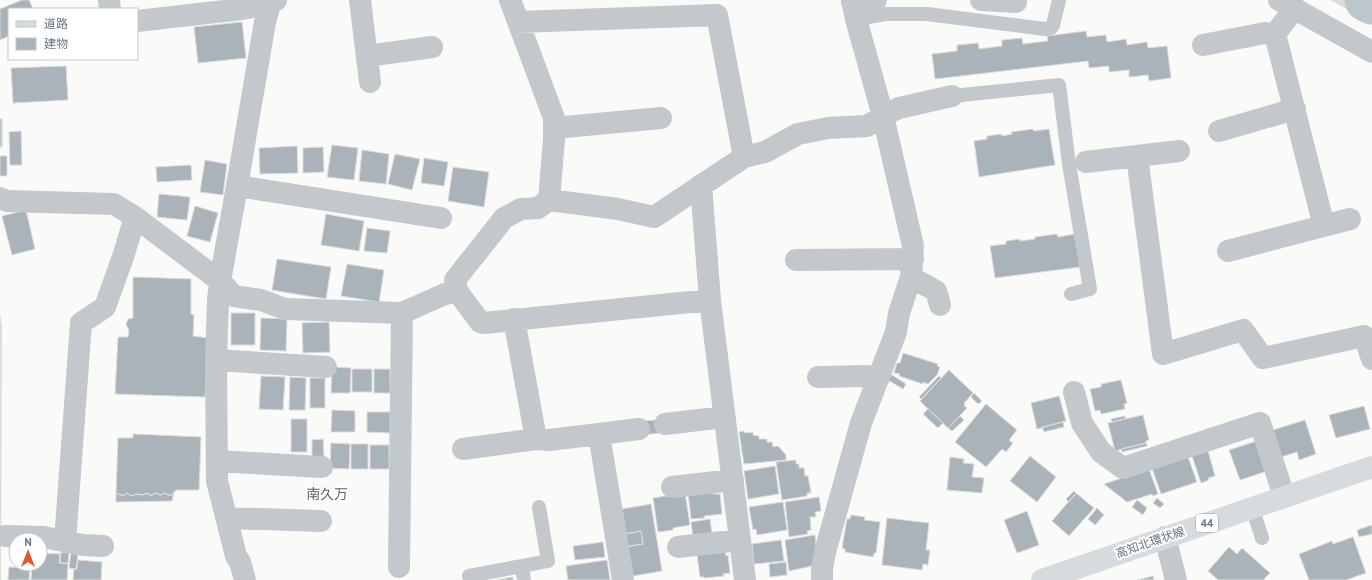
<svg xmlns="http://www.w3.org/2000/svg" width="1372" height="580" font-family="'PT Sans','Noto Sans JP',sans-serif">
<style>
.green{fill:#dadfd7}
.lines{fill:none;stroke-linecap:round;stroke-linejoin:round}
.river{stroke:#bbc7cb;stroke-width:43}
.building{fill:#aab3b9;stroke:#dcdcda}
.service{stroke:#c3c8cc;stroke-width:14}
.minor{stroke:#c3c8cc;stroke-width:22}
.tertiary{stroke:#c3c8cc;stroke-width:22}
.primary{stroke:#d6dbdf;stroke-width:22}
.labels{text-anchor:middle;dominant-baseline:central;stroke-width:4;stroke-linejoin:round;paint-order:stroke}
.shield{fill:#fff;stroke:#939fa8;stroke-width:1}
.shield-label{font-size:11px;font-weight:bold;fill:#657683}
.street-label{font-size:12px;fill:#657683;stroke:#fff}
.quarter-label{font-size:14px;fill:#57646e;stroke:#fff}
</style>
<rect width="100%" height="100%" fill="#fafaf8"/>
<path class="green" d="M1330,0h23l19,11v12z
M0,313l2,14 -1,253h-1z"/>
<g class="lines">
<path class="river" d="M1366,0l6,3"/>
</g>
<path class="building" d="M22,0h7l4,9h-24v27l-9,4v-31z
M242,22l4,36 -48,5 -4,-36z
M1086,31l1,6 19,-2 1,7 19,-3 1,6 20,-3 1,6 19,-2 4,32 -22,3 -1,-6 -19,2v-7l-20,2v-6l-20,2 -1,-7 -153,18 -3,-25 25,-3v-6l21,-2 1,6 23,-3v-6l20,-2 1,6 25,-3 -1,-5z
M66,66l2,34 -55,3 -2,-35z
M0,119h2v28h-2z
M1033,129l1,2 15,-2 6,36 -76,12 -5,-36 13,-2v-3l14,-2 1,2 10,-2 -1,-2z
M21,131l1,34h-12l-1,-33z
M332,145l26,3 -4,32 -27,-3z
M297,146l1,27 -38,1 -1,-26z
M323,147l1,25 -21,1v-25z
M362,150l27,4 -3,30 -27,-3z
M395,154l25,5 -8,31 -24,-6z
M0,156h7v20h-7z
M424,158l24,4 -4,24 -23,-3z
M205,160l22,4 -4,31 -23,-3z
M191,165l1,15 -35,2 -1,-15z
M453,167l36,5 -5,35 -36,-6z
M159,194l31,3 -3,23 -30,-3z
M195,206l23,7 -8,29 -23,-6z
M26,210l9,39 -23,6 -10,-39z
M326,214l38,7 -5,30 -38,-6z
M367,228l23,3 -3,22 -23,-2z
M1057,234l1,3 17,-3 5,33 -85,11 -5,-32 16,-2v-3l14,-2v2l15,-2v-2z
M277,259l54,8 -5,32 -54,-9z
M347,264l37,6 -5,32 -38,-6z
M133,277l58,2v35l3,1 -1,21 15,2 -3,59 -90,-3 3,-57h10l1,-7 -3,-6 2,-5 5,-1z
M231,313h24v32h-24z
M261,318l26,1 -1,32 -26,-1z
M329,322l1,30 -27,1 -1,-30z
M903,353l35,11 -1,2 3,1 -3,8 -9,9 -5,-2v2l-24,-8 1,-2 -6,-1 3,-10h3z
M332,367l19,1 -1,25h-19z
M352,369h20v23h-20z
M374,369h16v24h-16z
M949,370l24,23 -9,10 1,1 -1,2 3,2 -19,20 -28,-27z
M892,375l14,9 -3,5 -15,-9z
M261,376l24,1 -2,33 -24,-1z
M939,376l2,2 -20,21 -2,-2z
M290,377l16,1 -1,32h-16z
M310,378h15v30h-15z
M1121,380l6,23 -3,1 1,5 -24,5 -1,-4 -5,1 -5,-22 11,-2v-3z
M974,393l8,8 -4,3 -7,-7z
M1059,396l7,25 -29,8 -6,-26z
M986,404l31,26 -8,10 4,3 -7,9 -4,-3 -16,18 -31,-25z
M1364,406l6,23 -34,9 -7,-23z
M928,409l15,14 -5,5 -15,-14z
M332,410l23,1v21h-24z
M367,412h23v21l-23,-1z
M1143,415l6,25 -3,1v2l-31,8 -7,-28z
M960,416l4,4 -12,11 -4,-3z
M1125,416v3l-13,3 -1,-3z
M291,419h16v33h-16z
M658,420l1,13 -16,2 -1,-14z
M1305,420l11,34 -17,6 -2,-8 -16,5 -8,-27z
M1063,422l1,5 -20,5 -2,-5z
M744,431l1,2 8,-1v3l6,1v3h8v3h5l1,5 5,-1 8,9v5l-42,4 -5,-32z
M133,434l68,3 -2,53h-23l-4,5h-4l-3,-2 -4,2 -5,-2 -4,2h-3l-1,-2 -6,2 -5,-1 -6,2 -4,-3 -2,2h-5l-4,-2 2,-55h15z
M323,439l1,18h-12v-17z
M1257,441l10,30 -27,9 -11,-30z
M331,443l19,1 -1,25 -19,-1z
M1146,443l1,3 -25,6 -1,-3z
M351,444h17v25h-17z
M370,445h19v24h-19z
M1208,451l7,25 -7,2 1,2 -8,3 -9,-27z
M1030,456l26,21 -19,25 -27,-21z
M950,457l14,2 -1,4 11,1 -2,13 12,1 -2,15 -35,-3z
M1188,457l9,25 -36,12 -9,-26z
M796,460v4h3v4h5l1,8h3l3,17h-4v3l-25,4 -6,-38z
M775,466l4,28 -31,5 -4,-28z
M1149,469l9,25 -5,2 -1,-2 -25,8 -23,-18z
M712,489l1,5h7l2,20 -18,2v2l-13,1 -3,-27z
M1074,491l2,2 -7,9 -3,-3z
M174,492l-2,9 -56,1v-9l4,2h5l2,-2 4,3 6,-2 5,1 6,-2 1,2h3l4,-2 5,2 4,-2 3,2h4z
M685,493l5,32 -17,3v2l-15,2 -5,-34z
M1076,493l18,15 -25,28 -17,-15z
M819,497l2,14 -6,1 1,5h-6l1,13 -4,1 1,3 -19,3 -4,-35z
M1157,498l7,6 -4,4 -7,-5z
M1137,500l10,8 -4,7 -11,-8z
M783,502l4,28 -30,5 -1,-6 -3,1 -4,-23z
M651,504l11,67 -29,5 -5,-30 15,-2 -2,-13 -15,3 -4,-25z
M1097,508l7,7 -9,10 -7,-6z
M1027,511l12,34 -22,8 -13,-33z
M851,515l14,2 -1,3 16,2 -4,31h-2l-1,4 -28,-5v-3l-3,-1 5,-29h3z
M887,518l42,5 -3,27h4l-2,15 -5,-1 -1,6 -40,-5z
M710,519l2,15 -19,3 -2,-15z
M1372,525v9l-13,3 -2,-7z
M641,531l2,13 -17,3 -2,-13z
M815,535l1,11 -4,20 -23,5 -4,-31z
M1353,537l13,36 -20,7h-37l-10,-26 33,-13 1,3z
M781,540l3,21 -30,3 -2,-20z
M603,542l2,15 -30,3 -2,-14z
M1229,547l8,7 5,-6 28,25 -6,6 1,1h-47l-10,-9z
M61,552l8,1 -1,10h-8z
M71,552l7,1 -2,16 -7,-1z
M725,552l1,4 2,-1 2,18 -7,1 1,2 -20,2v-1h-4l-3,-22z
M40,553l20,1 -1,9 9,1 -1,16h-36l1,-16h8z
M78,560l24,2 -1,18h-28l1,-11h3z
M607,560l3,20h-42l-2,-14z
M786,562l1,13 -17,2 -1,-13z
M9,567l21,1 -1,12h-21z
M1153,576l1,4h-17z
M513,577v3h-17z"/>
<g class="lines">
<path class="service" d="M856,19l30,-5h41l118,15 6,-1 2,-3 6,-25
M952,96l107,-11 10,79 21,125 -19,5
M1252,507l10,31
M469,576l53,-10
M524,580l-2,-14 26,-5 -9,-54"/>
<path class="minor" d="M109,0l1,9
M360,0l10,82
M510,0l44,118v21l-5,61 69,9 36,8 90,-60 21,-5 33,-18 30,-6 39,-2 16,-10 16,-8 53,-12
M981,0l35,2
M852,2l24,-2
M1295,8l-20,26 49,192
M137,21l105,-12 27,-5 7,-4
M518,22l199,-7 27,142
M1203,45l62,-12 10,1
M367,56l65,-9
M554,128l107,-10
M1219,131l76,-22
M1137,156l26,198 80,-24 20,28 101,-22 8,23
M1086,162l93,-11
M701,185l9,115 35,280
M237,186l204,32
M0,198l7,3 107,3 21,13 85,64 14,15 27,4 24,9 117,4 43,-19 12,-3 23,31 4,1 226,-23
M1228,251l122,-32
M796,260l117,-1
M911,277l25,14 4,14
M457,291l-2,-11 49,-62 17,-9 17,-1 11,-8
M514,319l22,120 13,1 50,-6 24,146
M216,360l110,7
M818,377l48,-1 13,2
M1074,392l8,31 19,29 22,16 137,-45 24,73
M665,424l59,-7
M599,434l40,-5
M463,449l73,-10
M217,461l105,6
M672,487l61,-7
M227,518l94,3
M5,536l39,1 39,8 20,1
M1165,537l11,43
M65,541l16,-218 24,-16 19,-53 11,-37
M678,547l62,-7
M399,567l3,-254
M245,580l-5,-18 -4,-6 -19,-75 -1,-121 2,-60 2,-19 17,-95 28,-164 6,-22
M822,580v-11l3,-17 36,-129 35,-91 3,-19 12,-36 2,-31 -30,-130 -27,-97 -4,-19"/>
<path class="tertiary" d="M1279,0l93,52"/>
<path class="primary" d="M1042,580l330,-113"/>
</g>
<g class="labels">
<rect class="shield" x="1196" y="514" width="22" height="18" rx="3"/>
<g class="shield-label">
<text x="1207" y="523">44</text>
</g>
<g class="street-label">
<text transform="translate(1150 542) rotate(-19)">高知北環状線</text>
</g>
<g class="quarter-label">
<text x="327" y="494">南久万</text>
</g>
</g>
<rect x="8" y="8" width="130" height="52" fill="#ffffff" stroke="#c1c8cd"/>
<rect x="16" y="21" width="20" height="6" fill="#d6dbdf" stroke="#c1c8cd"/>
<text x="44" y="28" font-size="12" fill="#657683">道路</text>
<rect x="16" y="38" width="20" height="12" fill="#aab3b9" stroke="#c1c8cd"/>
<text x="44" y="48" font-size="12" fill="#657683">建物</text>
<g transform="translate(28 552)"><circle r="19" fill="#ffffff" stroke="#c1c8cd"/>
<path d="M0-3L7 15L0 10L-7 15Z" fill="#e4572e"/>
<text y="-6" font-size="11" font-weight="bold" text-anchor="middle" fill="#657683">N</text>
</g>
</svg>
